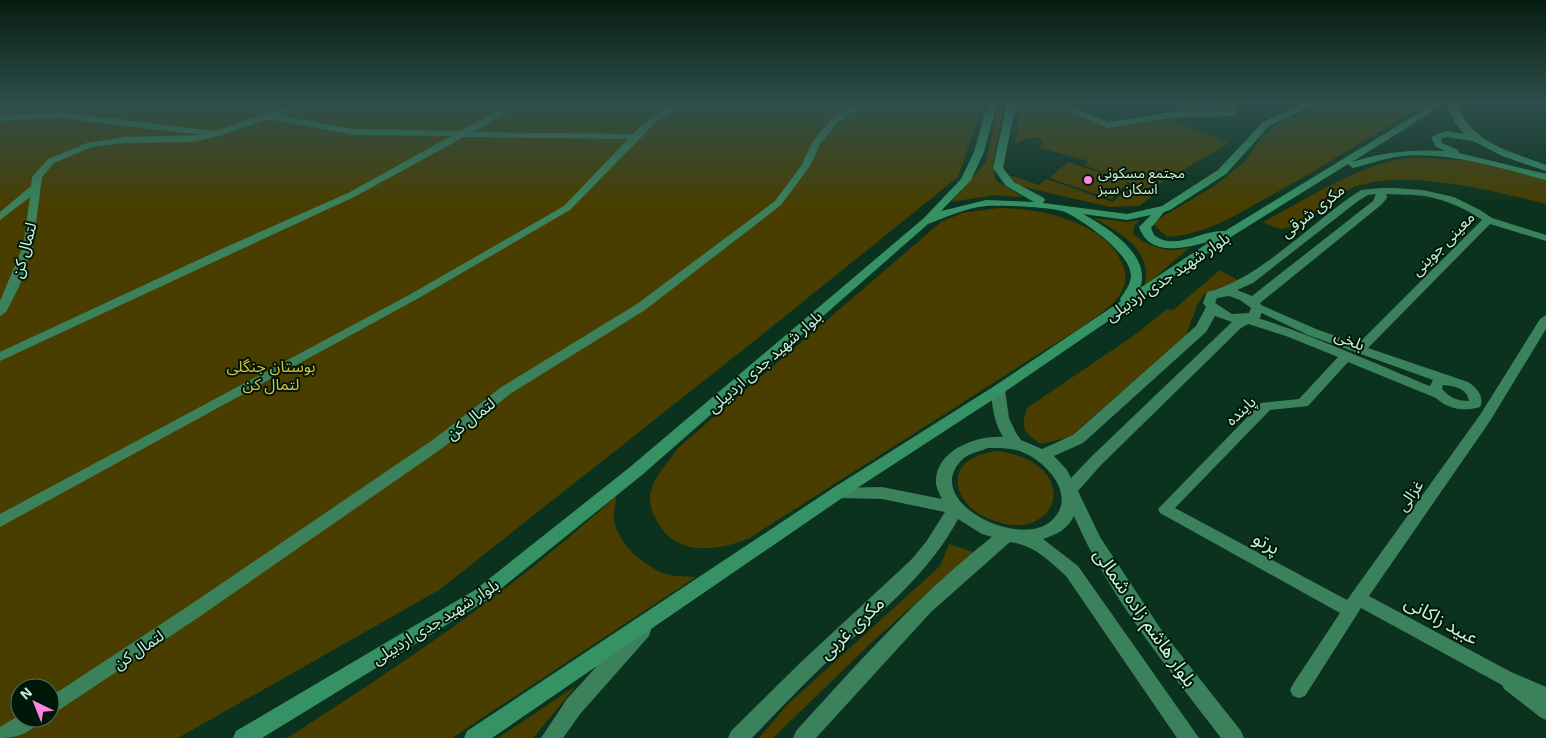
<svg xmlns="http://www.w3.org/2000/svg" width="1546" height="738" font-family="'Exo 2','Noto Sans Arabic',sans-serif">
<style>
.green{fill:#493e00;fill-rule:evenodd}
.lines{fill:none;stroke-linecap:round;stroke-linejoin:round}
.minor{fill:#3b825c;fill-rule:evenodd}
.tertiary{fill:#3b825c;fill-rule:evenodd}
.secondary{fill:#369264;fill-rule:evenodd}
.poi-dot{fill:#fe85e0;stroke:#001809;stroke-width:2}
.labels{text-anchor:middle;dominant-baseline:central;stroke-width:4;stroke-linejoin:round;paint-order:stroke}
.far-poi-label{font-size:14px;fill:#cdf0d9;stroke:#001809;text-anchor:start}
.street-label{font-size:16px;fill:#cdf0d9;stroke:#001809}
.park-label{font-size:16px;fill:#d9bf3e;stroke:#001809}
.near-street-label{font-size:19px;fill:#cdf0d9;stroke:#001809}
</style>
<rect width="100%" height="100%" fill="#0b321e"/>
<path class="green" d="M0,103h983l-25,74 -200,161 -319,252 -261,148h-178zM20,688h30v30h-30z
M998,103h7l-12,59 2,18 27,17 -28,-2 -43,7 35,-40z
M1022,103h28l56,24 65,-8 58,24 -75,44 -3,10 -12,9 -29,1 -90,-21 -10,-9 2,-1 27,9 7,-6 67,23 19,-18 -4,-2 -17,17 -62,-21 19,-16 60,20 -44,-17 4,-4 -50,-14 6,-5 -5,-5 -10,1 -14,6z
M1346,103h80c-49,30 -97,60 -147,88 -35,19 -70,44 -112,46l-15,-14 64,-38 29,-24 17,-24 17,-14 26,-10z
M1413,157l60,4 73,19v24c-53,-13 -140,-36 -192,-17 -18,7 -59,43 -73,42 -6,-1 -13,-5 -18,-7 49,-26 94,-57 150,-65z
M998,208c42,0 111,14 126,60 3,10 1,19 -5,28 -14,20 -72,52 -95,67 -91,59 -183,116 -274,175 -31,13 -73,19 -92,-15 -5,-8 -8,-16 -8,-25 0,-18 19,-36 28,-50l263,-226 21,-9z
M1093,218l35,4 12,-2 -6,6 -1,8c17,14 36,20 57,13l-46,40c10,-36 -23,-55 -51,-69z
M1220,270l19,11 -34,12 -7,10 -12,32 -116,102 -29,7c-17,-12 -21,-15 -14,-36l109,-74 31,-25 6,1z
M998,451c93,14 57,104 -17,64 -10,-5 -21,-17 -23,-29 -3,-25 19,-32 40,-35z
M616,496c0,7 -3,17 -2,24 4,25 32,48 55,55 9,2 19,1 27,2l-244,161h-165c115,-74 228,-149 329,-242z
M949,544l24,8 -102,91 -98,95h-14l28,-33 153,-139z
M577,685l-44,53h-35z"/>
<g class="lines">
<path class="minor" d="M297,103h11l-31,12 77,14 106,2 53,-28h9l-49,29 160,2c14,-13 34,-33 54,-31l-30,18 -87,89 -153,89 -417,228v-13l409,-219 155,-89 64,-67 -164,-2 -110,60 -354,164v-9l226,-105 122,-54 103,-57 -97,-1 -73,-14 -16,-1 -46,16 -26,6 -69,1 -32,4 -38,16 -12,14 -9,69 -14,41 -13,25 -6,4v-15l23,-55 7,-49 -30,23v-8l31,-26 1,-9 16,-18 39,-16 37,-6 77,-2 -143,-17 -58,3v-6l58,-3 157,19z
M858,103h9l-29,19 -18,22 -10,22 -29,39 -136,105 -135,84 -66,53 -245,170 -149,99v-19l137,-90 247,-168 66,-51 137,-84 138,-103 26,-35 12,-25 19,-23z
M1052,103h10l46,19 63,-10 57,-1 -11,-8h9l10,5 1,5 -4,3 -62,2 -64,10z
M1203,103h13l-31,8 -4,-2z
M1395,188l28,2 31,7 26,13 12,8 54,17v6l-56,-17 -122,124 100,34c9,6 17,15 12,25 -16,5 -32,2 -44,-9l-88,-36 -40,44 -38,4 -95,98 172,92 133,-185 60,-96 6,-4v14l-56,92 -121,175 142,76 35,15v33l-6,-3 -36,-28 -2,-4 -141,-77 -56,88 -6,2 -6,-2 -3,-6 3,-6 47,-71 -180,-100 -2,-4 103,-106 38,-4 39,-42 -52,-21 -44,-14 -2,-3 2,-3c19,-4 160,59 188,70l3,-6 -125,-45 -57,-27 2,-3h8l55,24 42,15 124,-124c-17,-12 -36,-20 -57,-24 -11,-2 -43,0 -49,-5l5,-3zM1443,385c11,1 24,3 26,16 -11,0 -19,-3 -27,-12z
M20,715v3h20c-6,15 -25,20 -40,20v-11z"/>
<path class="tertiary" d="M1381,188l5,3 1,7 -6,7 -121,98 3,5 -3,10 -19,10 -140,137 -23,26 22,46 62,94 79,100 3,7h-23c-53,-70 -112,-141 -147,-222 -7,14 -17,18 -31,23l35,27 121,172h-22l-111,-162c-18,-16 -32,-31 -56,-34l-79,70 -115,126h-23l3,-7c62,-68 123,-137 196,-194l-10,-3 -24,-15c-28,53 -74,90 -117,130 -31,28 -60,59 -89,89h-24l3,-7 71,-70 109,-101 15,-18 19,-30 -63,-13 -43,-1 -6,-2 -2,-4 2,-4 49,-1 60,12c-2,-4 -5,-10 -6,-15 -2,-33 40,-49 67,-47 -9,-15 -11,-30 -12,-47l7,-5 7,5 4,28 7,15 5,7 21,9 31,-14 123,-109 10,-19 -3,-4 4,-11c55,-14 105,-71 154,-102zM1376,194l-3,7 -121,95 -15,-6 16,-7 105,-82 10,-6zM1229,296l11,4 11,8 -2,5 -17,1 -17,-11 2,-5zM1215,316l17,6 -141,135 -20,21 -4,-8 -13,-14 29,-13 123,-111zM988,448c12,0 24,0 34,4 26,10 57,46 28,70 -34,27 -132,-23 -86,-64 6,-5 17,-7 24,-10z
M642,622l7,2 2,6 -2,6 -68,77 -18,25h-22l26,-39 68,-75z"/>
<path class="secondary" d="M988,103h9l-13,49 -13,28 -30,31 45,-11 48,2 -28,-16 -13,-18 14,-65h9l-13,65 11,14 30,16 1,2 -2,3 84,11 35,-8 56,-36 45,-48 44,-19h11l-49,23 -43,48 -56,36 -6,2 -13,16 3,7c22,17 47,-6 71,-4l210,-128h11l-94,59c31,-10 60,-13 93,-11l-9,-4 -5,-10 15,-6 18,3 -10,-13 -6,-13 4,-5h8l-2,5c15,35 54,44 88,57v6l-44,-15 -29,-15 -27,-4 -5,2 1,4 16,7 1,3 87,21v6c-48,-12 -94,-28 -144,-24 -17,2 -33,8 -49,12l-5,-4 -114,71 -231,158 -158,103 -353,242h-28l3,-7 366,-243 160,-101 128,-86 -1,-2c5,-8 10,-13 11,-23 0,-23 -49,-56 -66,-64 -11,-5 -65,-7 -79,-6 -21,2 -39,11 -58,18l-286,251 -155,125 -225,138h-29l3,-7 239,-141 155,-123 294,-249 37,-39 13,-27zM1083,214l44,6 24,-5 -12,12c11,31 47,21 72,14l-71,47c12,-33 -33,-61 -57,-74z"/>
</g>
<linearGradient id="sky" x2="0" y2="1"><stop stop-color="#061c10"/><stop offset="0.5" stop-color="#2e4f4c"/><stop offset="1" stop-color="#2e4f4c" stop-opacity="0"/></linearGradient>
<rect width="1546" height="206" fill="url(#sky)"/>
<circle class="poi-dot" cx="1088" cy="180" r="5"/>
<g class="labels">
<g class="far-poi-label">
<text x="1098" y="172">مجتمع مسکونی<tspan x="1098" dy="16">اسکان سبز</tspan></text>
</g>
<g class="street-label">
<text transform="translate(1312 210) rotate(-38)">مکری شرقی</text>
<text transform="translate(1442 243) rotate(-45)">معینی جوینی</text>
<text transform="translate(23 250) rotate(-75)">لتمال کن</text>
<text transform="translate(1167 276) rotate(-34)">بلوار شهید جدی اردبیلی</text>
<text transform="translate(1350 339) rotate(23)">بلخی</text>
<text transform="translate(764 361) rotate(-41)">بلوار شهید جدی اردبیلی</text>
<text transform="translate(1240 410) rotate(-43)">پاینده</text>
<text transform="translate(470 418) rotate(-38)">لتمال کن</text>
<text transform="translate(1409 495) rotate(-55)">غزالی</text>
<text transform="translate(435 621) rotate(-32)">بلوار شهید جدی اردبیلی</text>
<text transform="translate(138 649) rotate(-34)">لتمال کن</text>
</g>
<g class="park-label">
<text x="271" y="365">بوستان جنگلی<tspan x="271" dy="18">لتمال کن</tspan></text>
</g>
<g class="near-street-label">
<text transform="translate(1267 542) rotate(29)">پرتو</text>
<text transform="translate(1146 617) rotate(55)">بلوار هاشم زاده شمالی</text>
<text transform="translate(1442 619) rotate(29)">عبید زاکانی</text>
<text transform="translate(851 627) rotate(-43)">مکری غربی</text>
</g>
</g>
<g transform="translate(35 703) rotate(317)"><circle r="24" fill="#001809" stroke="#526e5c"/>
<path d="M0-4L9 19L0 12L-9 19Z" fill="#fe85e0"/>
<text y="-8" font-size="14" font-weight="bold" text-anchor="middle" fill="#cdf0d9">N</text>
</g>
</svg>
